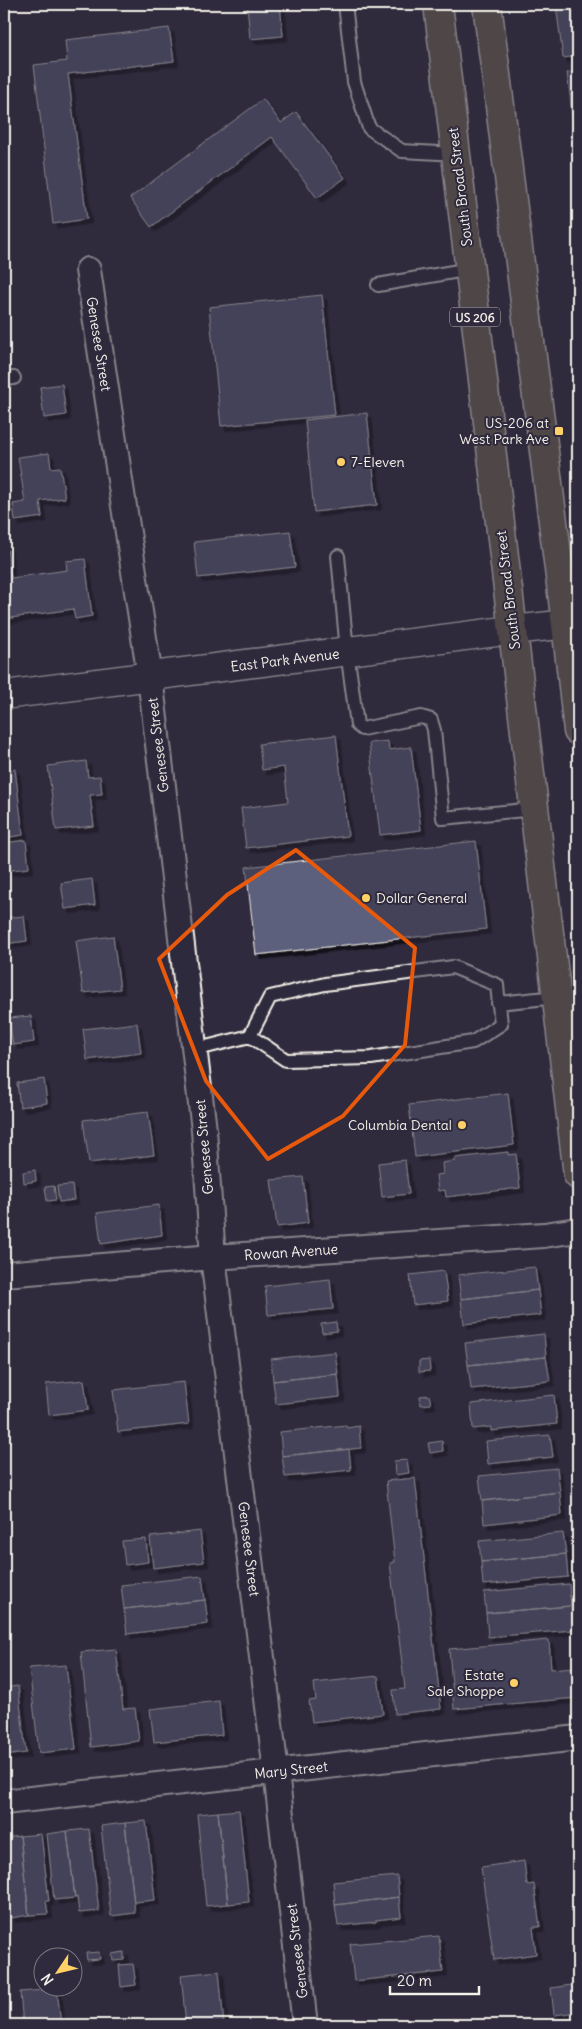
<svg xmlns="http://www.w3.org/2000/svg" width="582" height="2029" font-family="Delius,sans-serif">
<style>
.building{fill:#5c607c;stroke:#f4f1e8;filter:url(#shadow)}
.lines{fill:none;stroke-linecap:round;stroke-linejoin:round}
.lane-casing{stroke:#f4f1e8;stroke-width:16}
.street-casing{stroke:#f4f1e8;stroke-width:28}
.secondary-casing{stroke:#f4f1e8;stroke-width:31}
.primary-casing{stroke:#f4f1e8;stroke-width:31}
.lane{stroke:#2f2a3d;stroke-width:12}
.street{stroke:#2f2a3d;stroke-width:24}
.secondary{stroke:#2f2a3d;stroke-width:28}
.primary{stroke:#756a55;stroke-width:28}
.marked{fill:none;stroke:#e8590c;stroke-width:4;stroke-linejoin:round}
.poi-dot{fill:#ffd166;stroke:#2f2a3d;stroke-width:2}
.labels{text-anchor:middle;dominant-baseline:central;stroke-width:4;stroke-linejoin:round;paint-order:stroke}
.shield{fill:#2f2a3d;stroke:#b9b5b5;stroke-width:1}
.shield-label{font-size:12px;font-weight:bold;fill:#f4f1e8}
.street-label{font-size:14px;fill:#f4f1e8;stroke:#2f2a3d}
.poi-label{font-size:14px;fill:#f4f1e8;stroke:#2f2a3d;text-anchor:end}
</style>
<defs>
<filter id="shadow"><feDropShadow dx="4.5" dy="4.5" stdDeviation="0" flood-color="#0009"/></filter>
</defs>
<rect width="100%" height="100%" fill="#2f2a3d"/>
<filter id="ink" filterUnits="userSpaceOnUse"><feTurbulence type="fractalNoise" baseFrequency=".02" numOctaves="2"/><feDisplacementMap in="SourceGraphic" scale="10" xChannelSelector="R" yChannelSelector="G"/><feConvolveMatrix kernelMatrix="1 2 1 2 8 2 1 2 1" color-interpolation-filters="sRGB"/></filter>
<g filter="url(#ink)">
<path class="building" d="M247,4h33l3,32 -33,3z
M578,4v52l-15,2 -7,-53z
M169,28l5,33 -106,13 19,145 -34,5 -19,-159 33,-4 -2,-21z
M578,71v23l-8,1 -3,-22z
M578,94v23l-6,1 -2,-23z
M263,99l18,24 15,-11 49,66 -28,20 -45,-61 -121,90 -21,-29z
M578,133v53l-6,-52z
M322,295l13,120 -114,11 -12,-119z
M62,384l4,31 -22,3 -4,-31z
M367,413l10,92 -63,7 -9,-92z
M49,453l2,15 9,-1 5,31 -25,3 2,16 -27,4 -2,-17 12,-2 -7,-45z
M4,523l7,55 56,-8 -1,-9 19,-2 7,57 -17,3 -2,-10 -69,10z
M290,531l5,36 -97,11 -4,-36z
M336,735l12,101 -102,12 -5,-40 47,-6 -4,-35 -22,3 -3,-26z
M388,741l1,9 22,-3 10,83 -41,5 -11,-92z
M86,761l2,16 12,-1 2,18 -12,1 4,31 -38,4 -8,-64z
M15,769l8,66 -19,3v-67z
M26,840l3,28 -25,3v-28z
M476,841l10,88 -230,26 -10,-88z
M92,879l3,26 -30,4 -4,-26z
M24,916l3,25 -23,3v-26z
M113,936l7,53 -37,4 -7,-52z
M31,1016l3,26 -21,3 -4,-27z
M137,1023l4,30 -54,7 -4,-31z
M44,1079l3,24 -27,4 -3,-24z
M508,1093l6,52 -99,12 -6,-52z
M148,1112l6,43 -65,8 -6,-43z
M508,1152v3l8,-1 4,34 -74,9 -1,-7 -7,1 -2,-16 7,-1 -1,-11 13,-2v-3z
M405,1160l4,34 -27,3 -4,-34z
M35,1170l1,11 -12,2 -1,-11z
M303,1177l5,46 -31,4 -6,-47z
M72,1185l2,15 -15,2 -2,-16z
M54,1186l2,14 -9,1 -2,-14z
M159,1205l3,30 -61,9 -4,-31z
M535,1267l3,23 -77,9 -3,-24z
M444,1271l4,30 -35,4 -3,-30z
M330,1279l3,30 -65,6 -3,-29z
M538,1290l3,25 -77,9 -3,-25z
M336,1322l1,9 -15,2 -1,-9z
M544,1334l2,23 -78,8 -3,-22z
M335,1352l3,22 -65,7 -2,-22z
M546,1357l4,24 -79,8 -3,-24z
M429,1360l1,11 -11,1v-11z
M338,1374l2,23 -64,7 -3,-23z
M84,1380l4,30 -39,5 -3,-31z
M184,1382l5,42 -71,8 -5,-42z
M429,1395l2,9 -10,1 -1,-9z
M554,1395l3,29 -66,7v-4l-18,2 -2,-25z
M346,1425l1,3 12,-2 2,22 -79,8 -2,-24z
M550,1435l3,22 -65,7 -2,-23z
M442,1441l1,10 -13,2 -2,-10z
M349,1449l2,21 -66,7 -3,-21z
M407,1460l2,13 -14,2 -1,-14z
M557,1468l3,24 -78,9 -3,-25z
M415,1478l26,231 -46,5 -2,-24 12,-1 -15,-126 5,-1 -9,-81z
M560,1492l2,23 -78,9 -2,-23z
M200,1531l4,31 -51,6 -3,-31z
M563,1533l3,21 -85,8 -2,-21z
M146,1539l2,23 -23,3 -3,-24z
M566,1554l2,23 -85,8 -2,-23z
M202,1576l3,24 -81,9 -3,-24z
M569,1584l2,22 -85,7 -2,-21z
M205,1600l3,24 -81,10 -3,-25z
M571,1606l2,24 -85,7 -2,-24z
M549,1640l2,29 23,-2 3,31 -123,11 -5,-60z
M116,1649l7,60 12,-1 4,33 -48,6 -10,-95z
M66,1665l10,84 -37,4 -10,-85z
M378,1676l5,38 -71,8 -3,-21 7,-1 -2,-17z
M18,1686l8,67 -22,3v-68z
M219,1701l3,34 -68,7 -4,-33z
M239,1810l10,92 -21,2 -10,-92z
M218,1812l10,92 -22,2 -9,-92z
M146,1821l9,79 -21,2 -9,-79z
M125,1823l10,90 -24,3 -10,-90z
M89,1829l10,82 -20,2 -2,-16 -2,1 -8,-67z
M67,1831l8,67 -21,2 -7,-66z
M41,1834l8,67h-3l2,13 -19,1 -9,-79z
M20,1836l9,79 -18,3 -2,-13 -3,1 -2,-17v-51z
M524,1861l3,24 7,-1 6,43h-7l3,27 -42,6 -13,-93z
M397,1876l2,21 -64,8 -2,-23z
M399,1897l2,20 -25,3v2l-38,4 -3,-21z
M439,1936l4,36 -89,9 -4,-37z
M99,1952l1,7 -13,1 -1,-7z
M124,1952v8l-11,1 -1,-7z
M133,1964l3,21 -15,2 -2,-22z
M219,1971l5,54h-38l-5,-50z
M578,1984v28l-24,3 -3,-27z
M57,1989l4,36h-38l-3,-33z
M578,2018v7h-29v-3z"/>
<g class="lines">
<defs>
<path id="lane" d="M345,4l9,78 15,46 33,23 55,3
M378,285l92,-16
M4,379l10,-1
M338,556l9,95 10,74 5,4 59,-12 10,3 3,10 9,88 91,-9
M498,1003l59,-6
M194,1050l56,-14 36,24 85,-2 102,-16 28,-18 -4,-39 -44,-18 -128,17 -55,13 -20,39"/>
<path id="street" d="M88,270l62,407 54,453 9,127 63,515 29,253
M4,1274l209,-17 331,-22 34,-5
M4,1802l574,-64"/>
<path id="secondary" d="M4,695l508,-65 66,-7"/>
<path id="primary" d="M438,4l140,1171
M487,4l79,620 12,107"/>
</defs>
<use href="#lane" class="lane-casing"/>
<use href="#street" class="street-casing"/>
<use href="#secondary" class="secondary-casing"/>
<use href="#primary" class="primary-casing"/>
<use href="#lane" class="lane"/>
<use href="#street" class="street"/>
<use href="#secondary" class="secondary"/>
<use href="#primary" class="primary"/>
</g>
</g>
<path d="M0 0H582V2029H0ZM296,850l119,98 -10,97 -62,71 -75,43 -62,-78 -47,-122 68,-64z" fill="#2f2a3d" fill-opacity=".55" fill-rule="evenodd"/>
<path class="marked" d="M296,850l119,98 -10,97 -62,71 -75,43 -62,-78 -47,-122 68,-64z"/>
<g class="poi-dot">
<rect x="554" y="426" width="10" height="10" rx="2.5"/>
<circle cx="341" cy="462" r="5"/>
<circle cx="366" cy="898" r="5"/>
<circle cx="462" cy="1125" r="5"/>
<circle cx="514" cy="1683" r="5"/>
</g>
<g class="labels">
<rect class="shield" x="450" y="307.5" width="50" height="19" rx="4"/>
<g class="shield-label">
<text x="475" y="317">US 206</text>
</g>
<g class="street-label">
<text transform="translate(460 187) rotate(-97)">South Broad Street</text>
<text transform="translate(99 344) rotate(81)">Genesee Street</text>
<text transform="translate(508 590) rotate(-97)">South Broad Street</text>
<text transform="translate(285 660) rotate(-7)">East Park Avenue</text>
<text transform="translate(158 745) rotate(-97)">Genesee Street</text>
<text transform="translate(204 1147) rotate(-95)">Genesee Street</text>
<text transform="translate(291 1252) rotate(-4)">Rowan Avenue</text>
<text transform="translate(249 1549) rotate(83)">Genesee Street</text>
<text transform="translate(291 1770) rotate(-6)">Mary Street</text>
<text transform="translate(297 1951) rotate(-97)">Genesee Street</text>
</g>
<g class="poi-label">
<text x="549" y="423">US-206 at<tspan x="549" dy="16">West Park Ave</tspan></text>
<text x="351" y="462" text-anchor="start">7-Eleven</text>
<text x="376" y="898" text-anchor="start">Dollar General</text>
<text x="452" y="1125">Columbia Dental</text>
<text x="504" y="1675">Estate<tspan x="504" dy="16">Sale Shoppe</tspan></text>
</g>
</g>
<rect width="582" height="2029" fill="none" stroke="#2f2a3d" stroke-width="20"/>
<rect x="10" y="10" width="562" height="2009" fill="none" stroke="#f4f1e8" stroke-width="2" filter="url(#ink)"/>
<g transform="translate(58 1972) rotate(235)"><circle r="24" fill="#2f2a3d" stroke="#7e7a81"/>
<path d="M0-4L9 19L0 12L-9 19Z" fill="#ffd166"/>
<text y="-8" font-size="14" font-weight="bold" text-anchor="middle" fill="#f4f1e8">N</text>
</g>
<path d="M390 1986v8h89v-8" fill="none" stroke="#f4f1e8" stroke-width="2.5"/>
<text x="397" y="1986" font-size="15" fill="#f4f1e8" stroke="#2f2a3d" stroke-width="4" paint-order="stroke">20 m</text>
</svg>
